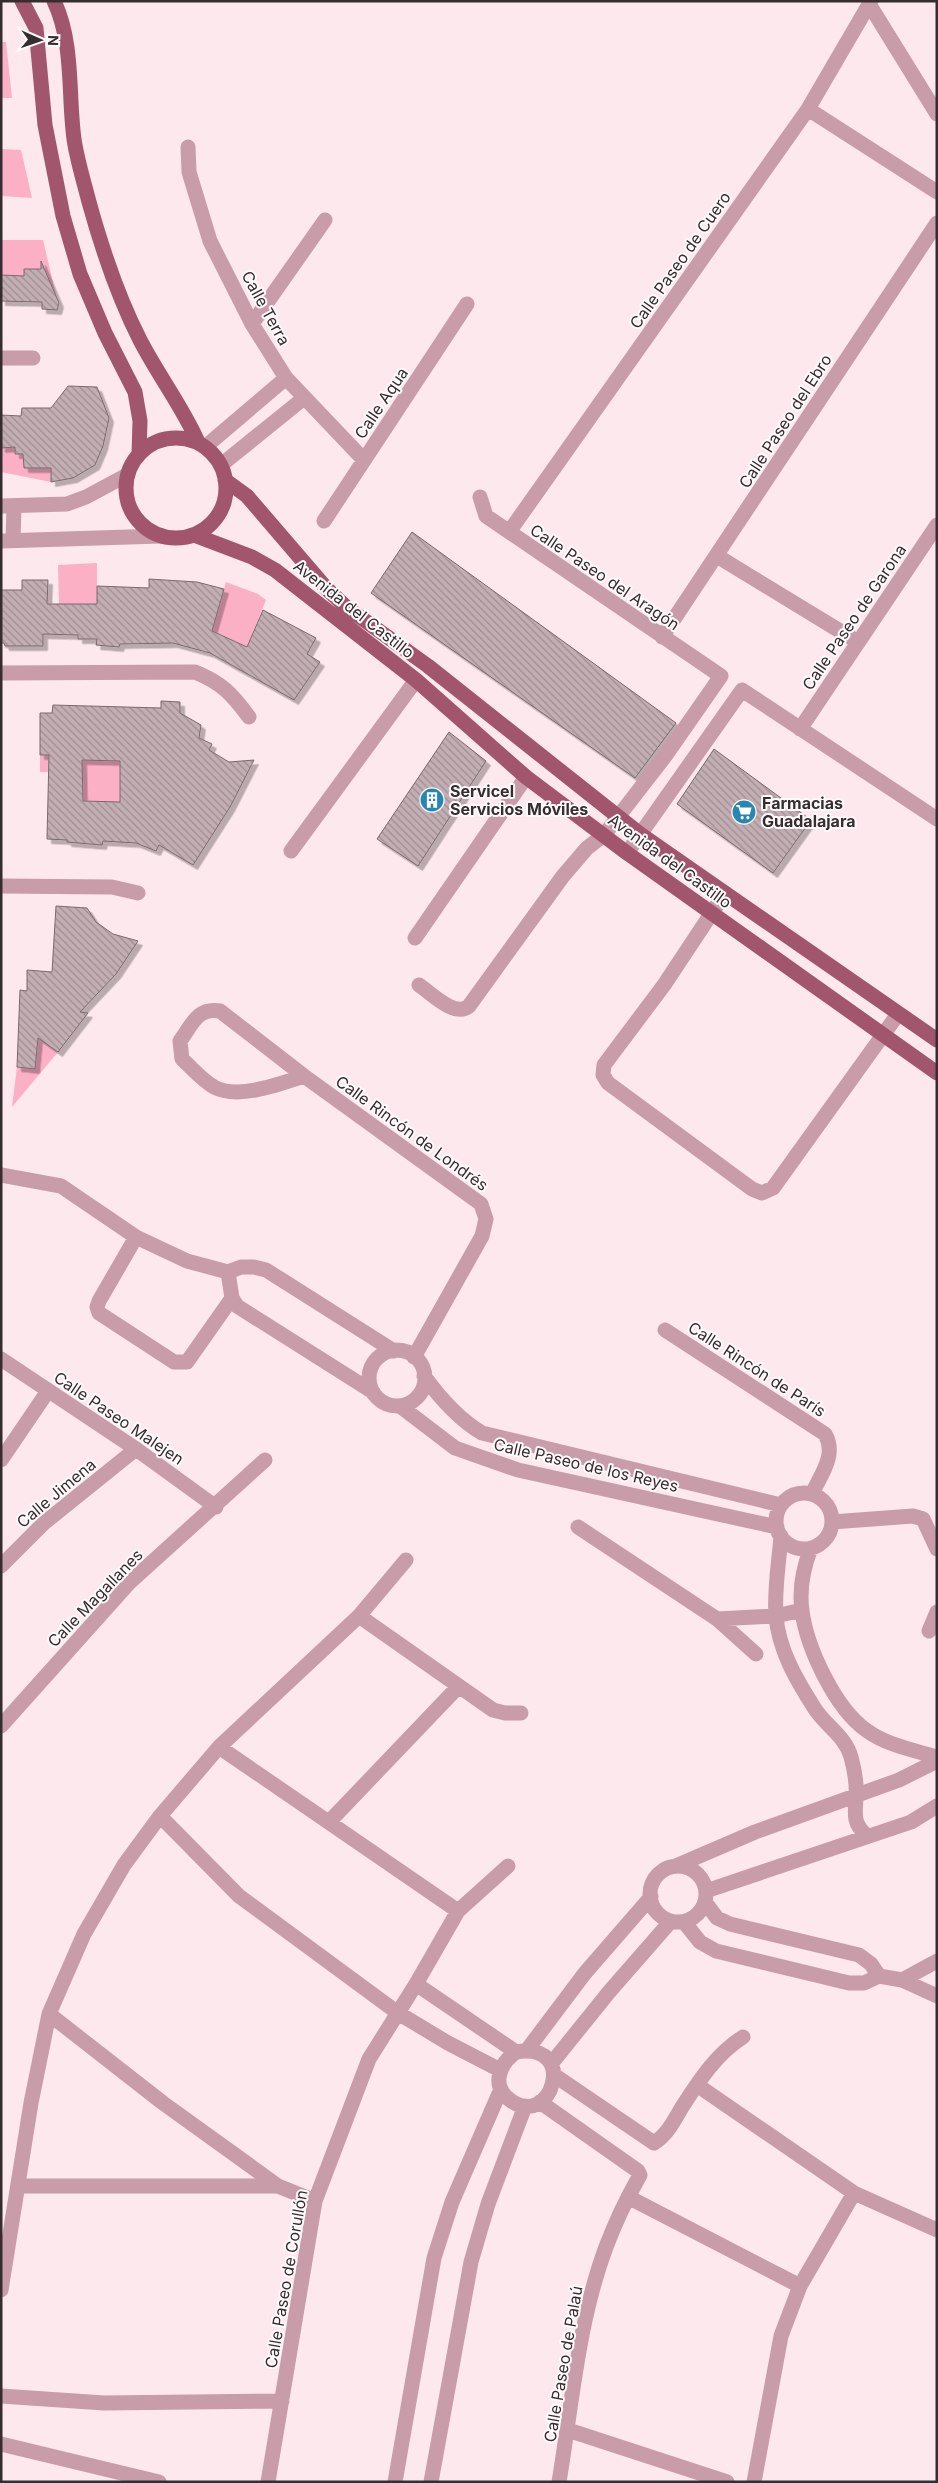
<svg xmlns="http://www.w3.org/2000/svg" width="938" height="2483" font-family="Inter,sans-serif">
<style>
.green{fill:#fcb0c6}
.building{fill:url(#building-back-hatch);stroke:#7b696e;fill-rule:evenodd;filter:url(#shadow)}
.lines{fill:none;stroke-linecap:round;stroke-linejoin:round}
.minor{stroke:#c89ca8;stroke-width:15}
.major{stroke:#a1566e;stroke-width:15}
.labels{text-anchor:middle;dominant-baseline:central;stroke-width:4;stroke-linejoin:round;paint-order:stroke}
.street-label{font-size:16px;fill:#352d2f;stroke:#fefafb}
.poi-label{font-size:16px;font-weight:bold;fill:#352d2f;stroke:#fefafb;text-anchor:start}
</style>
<defs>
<pattern id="building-back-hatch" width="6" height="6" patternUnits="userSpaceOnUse" patternTransform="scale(1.25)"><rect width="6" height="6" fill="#c2aeb3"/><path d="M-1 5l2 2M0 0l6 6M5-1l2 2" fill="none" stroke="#9e8e92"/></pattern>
<filter id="shadow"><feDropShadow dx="4.5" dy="4.5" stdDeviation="0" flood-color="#0004"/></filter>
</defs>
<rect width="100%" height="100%" fill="#fde8ed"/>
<path class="green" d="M1,42h5l6,56h-11z
M1,149l20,1 11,48 -31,-2z
M1,240h42l14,59 -6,-15 -33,3v-11l-17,-1z
M15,447v7h8l1,14h27v14l-50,-10v-24z
M97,563v41l-38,3 -1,-42z
M226,582l32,12 8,6 -19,47 -35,-16z
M82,749l6,11h45l-13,46 -14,-4 -23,-1 -1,-8 -34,-8v-13h-8v-17h20z
M38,1038l20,14 -46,55 5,-40 18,2z"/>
<path class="building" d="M41,261l18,42 -2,7 -15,-1v-7l-41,-1v-26l23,1v-7h17z
M68,386l29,1 12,31 -6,28 -8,19 -22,13 -22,4v-14h-27l-1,-14h-8v-7l-14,1v-33l20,1 1,-8h29z
M412,532l264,191 -41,55 -264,-185z
M149,579l48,3 27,7 -12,42 35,16 16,-37 53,28 -9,16 13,8 -26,38 -84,-47 -37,-10 -53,1 -1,3 -23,-2 1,-6h-19v-4l-35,-1v12h-38l-1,-3h-3v-53h21v-10h26l-1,24h50v-18l52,2z
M161,701l19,1v11l21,12 -2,13 13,6 -3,6 20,12 25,-2 -24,47 -37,58 -34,-20 -3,6 -20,-8 -33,-2 -1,4 -35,-3v-2l-20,-1 2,-84h-9v-42h12l1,-8 108,3zM82,760l38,1v41l-37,-1z
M449,732l37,29 -68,105 -41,-27z
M714,749l97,71 -38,53 -96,-69z
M56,906l31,2 9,14 17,12 25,7 -22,33 -36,38 8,1 -30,39 -20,-14 -3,31 -18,-2 3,-77 7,1v-21l25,2z"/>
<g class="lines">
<path class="minor" d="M869,4l68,110
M808,109l129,83
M188,147l1,25 21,69 42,83 34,54 78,82
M252,324l73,-104
M1,358h32
M205,447l81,-69
M221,465l83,-67
M1,506l66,-2 19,-7 41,-22
M324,521l143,-217
M509,532l299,-423 63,-108
M1,541l160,-5
M13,541l1,-35
M717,556l141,86
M662,637l275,-414
M1,673l194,-1c27,11 37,22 54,45
M800,729l137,-204
M291,851l125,-171
M627,853l115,-163 195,129
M1,886l111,1 26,6
M725,893l-61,92 -60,80 -1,10 5,8 144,106 10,4 11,-5 125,-174
M415,938l111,-161
M419,985c12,8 36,33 50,21l94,-130 24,-28 17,-13 62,-80 55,-79 -235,-160 -6,-19
M304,1076c-24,8 -66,24 -90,11 -12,-7 -22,-19 -32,-28l-2,-18c12,-16 17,-34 40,-30l84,65 177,128 5,15 -4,17 -68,121
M1,1175l60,11 75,51 51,24 41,11 13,-5h13l12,3 128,81
M136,1237l-37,64 -2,6 2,6 75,49h13l45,-64
M228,1272l4,26 5,8 136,86
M665,1330l160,104c12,21 -4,40 -13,60
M369 1378a28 28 0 1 1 56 0a28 28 0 1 1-56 0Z
M1,1359l135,90 80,58
M424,1376c16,22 34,43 58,57l299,72
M400,1406l55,42 63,22 259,57
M1,1460l47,-69
M776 1521a28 28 0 1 1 56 0a28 28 0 1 1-56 0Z
M832,1522l81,-6 10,3 14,30
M578,1527l139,92 39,35
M781,1536c-2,26 -7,54 -5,79 2,34 21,66 39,94 11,17 31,28 36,48 3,11 6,29 5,41 -1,17 -3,25 10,37
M811,1548c-7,18 -12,42 -9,63 5,37 33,97 64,119 20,15 47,20 71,27
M1,1566l43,-43 92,-74
M359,1616l134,94 12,3h16
M717,1619l59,-3 26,-6
M929,1631l8,-19
M1,1726l128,-143 136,-123
M219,1747l239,164
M160,1816l79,80 159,117 50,30 52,27
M329,1822l129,-135
M676,1866l79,-34 144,-52 38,-19
M650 1894a28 28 0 1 1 56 0a28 28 0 1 1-56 0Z
M706,1891l205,-69 26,-16
M705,1902l12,16 13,6 129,31 12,9 8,12
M684,1922l16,20 16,9 133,32h15l15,-7 23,4 35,16
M902,1980l35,-19
M416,1984l100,68c64,-11 35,79 -6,48 -20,-14 -10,-37 6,-48
M49,2014l114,89 115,83 37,15
M527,2050l58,-77 66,-76
M551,2064l58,-72 62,-71
M554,2075l100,68c13,-8 20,-22 28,-36 17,-26 34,-53 61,-70
M697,2085l157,108 83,37
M540,2102l98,69 2,4c-13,23 -25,48 -34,72 -28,75 -34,157 -47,235
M18,2186h260
M628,2197l172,89
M1,2290l30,-187 18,-89 35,-80 40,-69 36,-49 59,-69 140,-131 47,-56
M1,2396l103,7 178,-2
M568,2430l159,52
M1,2444l158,38
M268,2482l47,-281 54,-142 47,-75 42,-73 50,-45
M395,2482l39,-224 18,-56 49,-113
M431,2482l40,-220 17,-58 37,-98
M754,2482l27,-146 19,-50 54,-93"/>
<path class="major" d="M22,1l14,27 9,97 18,91 17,58 25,59 30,59 5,29 -1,33
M54,1c20,42 14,94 20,138 3,21 10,43 15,63 13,47 29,95 51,138 18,35 42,66 58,102
M126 488a50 50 0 1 1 100 0a50 50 0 1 1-100 0Z
M225,480l22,16 79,92 20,19 82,59 212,168 297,206
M194,535l58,22 23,13 141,110 110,97 101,76 310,220"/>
</g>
<defs>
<symbol id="building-disc" viewBox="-11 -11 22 22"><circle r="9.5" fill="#2787b2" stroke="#fefafb"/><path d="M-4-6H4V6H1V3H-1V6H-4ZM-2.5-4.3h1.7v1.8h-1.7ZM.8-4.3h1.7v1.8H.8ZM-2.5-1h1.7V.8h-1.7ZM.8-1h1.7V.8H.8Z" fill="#fff"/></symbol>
<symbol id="supermarket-disc" viewBox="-11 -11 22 22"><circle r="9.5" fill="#2787b2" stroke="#fefafb"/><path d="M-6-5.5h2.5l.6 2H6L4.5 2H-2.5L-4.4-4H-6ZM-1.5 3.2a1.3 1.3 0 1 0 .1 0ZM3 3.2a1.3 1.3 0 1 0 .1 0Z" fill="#fff"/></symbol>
</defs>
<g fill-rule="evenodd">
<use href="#building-disc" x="418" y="786" width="28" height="28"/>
<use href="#supermarket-disc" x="730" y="798" width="28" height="28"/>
</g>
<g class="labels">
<g class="street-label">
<text transform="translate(680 260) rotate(-55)">Calle Paseo de Cuero</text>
<text transform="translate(266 308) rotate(61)">Calle Terra</text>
<text transform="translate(381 403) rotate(-56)">Calle Aqua</text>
<text transform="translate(785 421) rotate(-57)">Calle Paseo del Ebro</text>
<text transform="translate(605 577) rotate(34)">Calle Paseo del Aragón</text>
<text transform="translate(354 609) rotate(38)">Avenida del Castillo</text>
<text transform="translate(854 617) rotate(-56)">Calle Paseo de Garona</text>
<text transform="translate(670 861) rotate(36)">Avenida del Castillo</text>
<text transform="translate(412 1133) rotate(36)">Calle Rincón de Londrés</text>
<text transform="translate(757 1369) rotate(33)">Calle Rincón de París</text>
<text transform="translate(119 1418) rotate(34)">Calle Paseo Malejen</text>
<text transform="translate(586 1465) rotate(13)">Calle Paseo de los Reyes</text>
<text transform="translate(56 1493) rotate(-40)">Calle Jimena</text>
<text transform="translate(95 1598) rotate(-46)">Calle Magallanes</text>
<text transform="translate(286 2279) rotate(-80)">Calle Paseo de Corullón</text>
<text transform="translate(563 2364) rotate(-80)">Calle Paseo de Palaú</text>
</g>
<g class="poi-label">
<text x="450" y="791">Servicel<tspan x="450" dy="18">Servicios Móviles</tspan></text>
<text x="762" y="803">Farmacias<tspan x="762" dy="18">Guadalajara</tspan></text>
</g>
</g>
<rect width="938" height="2483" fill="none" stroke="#352d2f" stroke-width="5"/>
<g transform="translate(40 40) rotate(92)" stroke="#fefafb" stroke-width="4" paint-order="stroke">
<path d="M0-4L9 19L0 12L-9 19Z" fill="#352d2f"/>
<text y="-8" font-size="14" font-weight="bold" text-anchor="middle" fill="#352d2f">N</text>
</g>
</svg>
